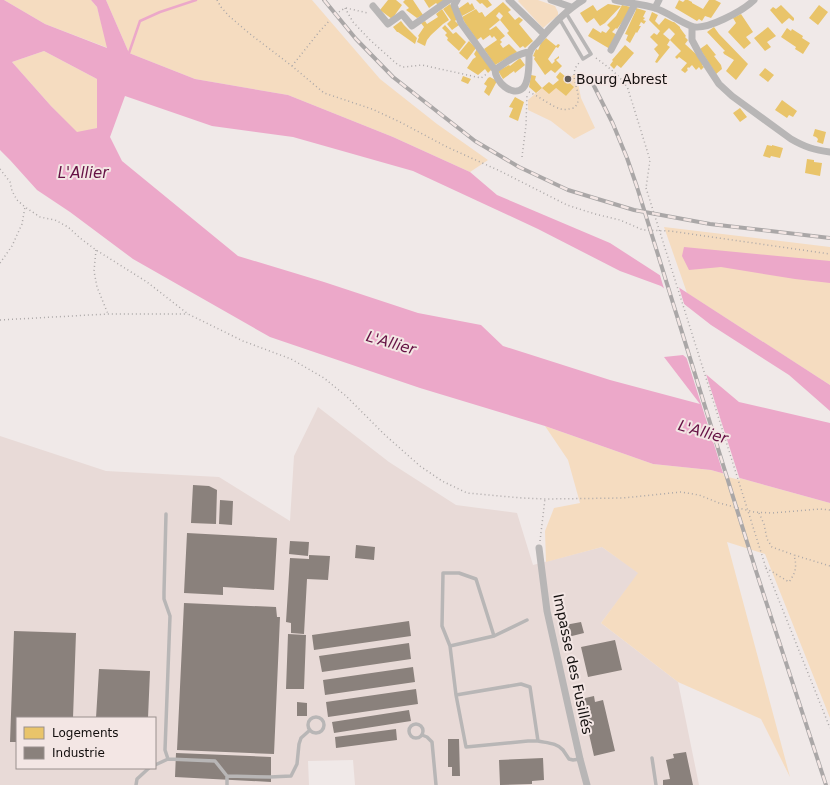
<svg xmlns="http://www.w3.org/2000/svg" width="830" height="785" font-family="'DejaVu Sans',sans-serif">
<style>
.built{fill:#e8dad7;fill-rule:evenodd}
.green{fill:#f5dcc0}
.water{fill:#eca8c9;fill-rule:evenodd}
.pier{fill:#f0e9e8}
.homes{fill:#e9c46a}
.industry{fill:#8a817c}
.lines{fill:none;stroke-linecap:round;stroke-linejoin:round}
.stream{stroke:#eca8c9;stroke-width:2.5}
.path{stroke:#aca8a8;stroke-width:1.5;stroke-dasharray:1 3;stroke-linecap:butt}
.service{stroke:#b8b6b6;stroke-width:3.5}
.minor{stroke:#b8b6b6;stroke-width:7}
.rail-casing{stroke:#aaa7a7;stroke-width:4}
.rail{stroke:#f3e6e4;stroke-width:2.5;stroke-dasharray:8;stroke-linecap:butt}
.path-bridge{stroke:#aca8a8;stroke-width:1.5;stroke-dasharray:1 3;stroke-linecap:butt}
.poi-dot{fill:#605b5a;stroke:#f3e6e4;stroke-width:1.5}
.labels{text-anchor:middle;dominant-baseline:central;stroke-width:4;stroke-linejoin:round;paint-order:stroke}
.poi-label{font-size:14px;fill:#130f0e;stroke:#f3e6e4;text-anchor:start}
.street-label{font-size:14px;fill:#130f0e;stroke:#f3e6e4}
.water-label{font-size:15px;font-style:italic;fill:#651144;stroke:#f3e6e4}
</style>
<rect width="100%" height="100%" fill="#f0e9e8"/>
<path class="built" d="M318,407l71,55 67,43 61,8 16,52 69,-18 37,26 -38,50 77,59 21,103h-344l-2,-25 -45,1 1,24h-309v-349l106,35 113,6 71,44 4,-65zM17,718h138v50h-138z"/>
<path class="green" d="M4,0h87l6,7 11,41 -63,-24z
M106,0h206l68,79 57,45 51,36 -18,12 -77,-35 -105,-42 -93,-16 -66,-26z
M519,0h19l17,6 3,6v3l-15,13 -25,-27z
M44,51l53,28v49l-20,5 -26,-27 -39,-44z
M576,73l5,25 14,30 -21,11 -23,-18 -23,-11v-10l8,-7h1l5,-5h14l10,8 7,-9 -5,-5 1,-2v-2z
M664,227l166,20v138l-143,-92z
M545,426l108,38 58,6 119,33v215l-65,-164 -38,-12 63,235 -29,-58 -83,-37 -77,-59 37,-50 -36,-26 -56,15 -1,-31 9,-23 26,-5 -12,-43z"/>
<path class="water" d="M0,0h4l41,24 62,24 -10,-41 -6,-7h15l23,53 66,26 93,16 105,42 77,35 27,23 113,48 220,142v26l-41,-36 -78,-50 -50,-39 -41,-15 -82,-42 -125,-58 -120,-34 -81,-11 -87,-30 -15,41 12,24 116,95 86,26 94,31 63,12 22,21 107,34 90,24 -36,-47 19,-2 56,47 91,21v80l-119,-33 -58,-6 -108,-38 -125,-38 -150,-51 -137,-78 -63,-47 -33,-22 -27,-30 -10,-10zM44,51l53,28v49l-20,4 -26,-26 -39,-44z
M684,247l146,14v22l-35,-4 -74,-12 -32,3 -7,-14z"/>
<path class="pier" d="M659,272l19,12 7,23 -20,-15z
M685,353l20,18 35,109 -16,-4z"/>
<path class="homes" d="M388,0h8l6,5 -10,14 -12,-9z
M405,0h8l10,15 -6,3 -11,-8 3,-2 -6,-6z
M424,0h20l-6,5 -2,-2 -7,5z
M476,0h12l4,5 -5,3 -5,-5 -2,1z
M679,0l4,2 2,-2h3l4,2v1l11,6 6,-9h6l6,3 -10,15 -6,-2 -3,5 -3,-2 -2,2 -22,-13z
M468,2l2,3 2,-2 3,6 -13,7 -4,-7z
M503,2l8,8 -3,2 7,8 4,-3 4,3 -4,4 14,17 -8,7 -2,-2 -3,2 -13,-15 2,-2 -9,-11 3,-4 -4,-4 -3,4 4,4 -11,9 1,1 6,-4 9,10 -5,4 2,2 -2,2 3,4 6,-4 8,8 -22,13 -11,-16 13,-9 -3,-4 -2,2 -2,-3 -7,5 -2,-3 -4,3 -12,-17 -3,-6 14,-8 3,4 3,-1 3,5z
M450,4l4,6 3,9 -2,2 4,4 -7,5 -5,-6 4,-4 -8,-11z
M608,4l13,2 -16,17 -5,3 -6,-8 -7,5 -2,-2 -5,-8 13,-8 4,6z
M622,5l9,2 -8,14 -6,8 -1,-1 -4,4 5,3 -7,14 -22,-13 5,-8 8,5 1,-2 4,2 4,-5 -3,-3 9,-9z
M781,5l13,13v2l-1,1 -4,-3 -7,6 -12,-14 3,-3 3,2z
M819,5l9,7 -10,13 -9,-7z
M636,8l10,3 -3,6 2,1 -2,2 3,1 -2,3 -3,-2 -2,4h2l-4,7 -1,-1 -6,11 -4,-3 2,-5 -3,-1 11,-24z
M442,9l7,11 -6,4 -12,11 -4,5 -2,6 -8,-4 2,-5 -1,-1 6,-9 -3,-4 4,-2 2,3 11,-7 -2,-3z
M652,12l6,3 -3,6 4,4 6,-7 8,4h1l6,5v1l6,8 -1,1 3,3 -3,4 11,10 7,10 -1,1 2,2 -3,3 -2,-3 -3,3 -4,-5 -3,3 -1,-1 -1,2 1,1 -3,3 -4,-3 6,-7 -8,-6 -2,2 -2,-2 6,-6 -11,-11 5,-6 -6,-6 -6,6 7,6 -3,5 3,2 -13,16 -2,-1 4,-7 -5,-6 4,-4 -8,-8 4,-4 3,2 3,-4 -11,-11z
M741,14l12,18 -7,5 5,6 -7,6 -16,-17 8,-9 -3,-5z
M401,21l3,4 13,13 -2,6 -17,-12h-1l-4,-5z
M445,25l8,9 3,-2 10,10 -7,9 -12,-11 1,-2 -3,-3 2,-2 -5,-5z
M714,27l5,7 29,30 -12,16 -10,-9 8,-11 -10,-6 -1,-2 2,-1 -18,-19z
M768,27l8,9 -9,6 4,5 -6,4 -11,-13z
M787,28l4,3 1,-2 11,7 -1,2 8,5 -7,11 -8,-5 1,-2 -15,-10z
M546,38l10,8 2,-2 2,1 -2,3 -2,-1 -8,12 4,5 3,-3 -1,-1 5,-4v2l-3,2 6,6 -7,7 -4,-3 -6,5 -11,-16 1,-2 -2,-1 3,-7 2,1 3,-7z
M469,41l7,7 -9,12 -8,-7z
M707,44l9,11 -2,1 7,9 1,4 -6,5 -16,-25z
M625,45l9,8 -13,15 -4,-3 -3,4 -4,-4 3,-4 -1,-1z
M477,49l15,20 -4,4 -3,-4 -7,6 -11,-7 6,-9 3,-2 -2,-3z
M520,58l5,7 -10,8 -1,-2 -11,8 -5,-8 11,-6 1,1z
M765,68l9,7 -6,7 -9,-7z
M560,72l6,5 -2,1 10,9 -8,9 -10,-8 -7,6 -7,-6 7,-6 4,3 6,-5 -3,-3z
M531,75l5,1 -1,4 7,8 -6,5 -7,-6z
M463,76l8,3 -3,5 -7,-3z
M490,77l7,4 -8,15 -5,-4 3,-6 -3,-2 4,-6z
M515,97l9,5 -6,19 -9,-4 4,-9 -4,-1z
M782,100l15,11 -4,6 -4,-2 -2,3 -12,-8z
M740,108l7,9 -7,5 -7,-9z
M815,129l11,3 -3,12 -6,-2 1,-3 -2,-2 -3,-1z
M767,145l5,1v-1l11,3 -3,10 -9,-2 -1,2 -7,-2z
M807,159l7,1v2l8,1 -2,13 -15,-3z"/>
<path class="industry" d="M193,485l16,1 8,4 -1,34 -25,-1z
M220,500l13,1 -1,24 -13,-1z
M187,533l90,5 -3,52 -51,-3v8l-39,-2z
M290,541l19,1 -1,14 -19,-2z
M356,545l19,2 -1,13 -19,-2z
M309,555l21,1 -2,24 -21,-1 -3,55 -13,-1v-10l-5,-1 4,-64 19,1z
M184,603l92,4 1,10h3l-6,137 -97,-4z
M409,621l2,15 -97,14 -2,-15z
M581,622l3,11 -16,4 -3,-12z
M14,631l62,2 -3,85h-56v24h-7z
M288,634l18,1 -2,54h-18z
M615,640l7,30 -34,7 -7,-30z
M409,643l2,16 -89,13 -3,-16z
M413,667l2,15 -90,13 -2,-15z
M99,669l51,2 -2,47h-52z
M416,689l2,15 -90,13 -2,-15z
M594,696l1,6 8,-2 12,51 -21,5 -13,-57z
M297,702l10,1v13h-10z
M409,710l2,11 -77,12 -2,-11z
M396,729l1,11 -61,8 -1,-11z
M448,739h11l1,37h-8v-9h-4z
M686,752l7,33h-30v-5l7,-1 -4,-19 8,-2 -1,-4z
M176,753l95,4v25l-96,-5z
M543,758l1,22 -12,1v3l-32,1 -1,-25z"/>
<g class="lines">
<path class="stream" d="M129,53l11,-32 20,-9 36,-12"/>
<path class="path" d="M217,0l4,7 8,9 21,18 42,32 32,27 48,16 28,13 47,25 53,24 67,34 28,9 25,6 23,10 27,1 160,23
M345,8l8,14 17,18 28,25 6,2 18,-2 59,13 7,-5
M346,8l22,5
M339,12l6,-4
M596,58c13,10 24,17 32,31l22,71 -4,28
M292,66l27,-34 11,-12
M529,92c10,4 23,15 32,17 4,1 8,0 13,-1 13,-12 -9,-31 5,-45
M522,157l4,-32 1,-31
M0,169l10,13 2,9 5,9 8,7 15,10 15,3 13,7 12,11 16,12 51,32 41,32 55,27 48,18 33,19 22,18 39,39 35,31 22,15 25,12 55,5 23,1 78,-1 58,-6 18,3 20,8 35,9 18,1 48,-4 10,1
M96,250l-2,21 3,16 11,27
M0,263l12,-17 10,-22 3,-17
M0,320l108,-6h80
M759,513l5,11 3,15 5,8 22,8
M540,541l5,-42
M766,568l64,160
M766,568l23,14c7,-10 8,-15 5,-27l36,11"/>
<path class="service" d="M559,18l24,41 8,-5 -25,-41
M450,646l-8,-20 1,-53h16l17,6 18,57
M456,695l65,-11 9,3 8,54h-10l-62,6 -10,-52 -6,-49 44,-10 33,-16
M308 725a8 8 0 1 1 16 0a8 8 0 1 1-16 0Z
M409 731a7 7 0 1 1 14 0a7 7 0 1 1-14 0Z
M422,735l5,2 5,5 4,43
M538,741c9,2 19,2 25,9 2,3 4,6 6,9l4,1 7,-1
M652,758l4,27
M168,759l47,2 12,15v9
M155,765l13,-6 -3,-9 5,-134 -6,-17v-7l2,-78
M227,776l43,1 21,-1 6,-12 2,-20 2,-6 9,-8
M136,785l1,-6 12,-11"/>
<path class="minor" d="M457,0l-3,5 7,18 34,47c0,11 17,28 28,18 6,-6 6,-22 6,-30 0,-1 0,-5 1,-6 1,-4 5,-7 8,-10 13,-16 27,-31 45,-42
M509,0l35,34
M551,0l20,7
M615,0c13,3 27,4 40,8 12,4 23,13 36,18 14,6 53,-16 63,-26
M373,6l15,18 14,-10 10,12 37,-26
M655,8l4,-8
M692,27v13l8,15 19,29 13,12 59,43c14,8 23,11 39,13
M611,50l24,-46
M495,70c10,-7 22,-17 35,-18
M539,548l8,63 33,148 7,26"/>
<defs>
<path id="rail" d="M324,0l32,39 37,38 82,64 44,26 49,23 66,20 76,14 120,14
M590,78l23,46 14,34 10,29 119,384 70,214"/>
</defs>
<use href="#rail" class="rail-casing"/>
<use href="#rail" class="rail"/>
<path class="path-bridge" d="M646,188l120,380"/>
</g>
<circle class="poi-dot" cx="568" cy="79" r="4"/>
<g class="labels">
<g class="poi-label">
<text x="576" y="79">Bourg Abrest</text>
</g>
<g class="street-label">
<text transform="translate(573 664) rotate(78)">Impasse des Fusillés</text>
</g>
<g class="water-label">
<text x="83" y="173">L'Allier</text>
<text transform="translate(391 343) rotate(16)">L'Allier</text>
<text transform="translate(703 432) rotate(16)">L'Allier</text>
</g>
</g>
<rect x="16" y="717" width="140" height="52" fill="#f3e6e4" stroke="#99908e"/>
<rect x="24" y="727" width="20" height="12" fill="#e9c46a" stroke="#99908e"/>
<text x="52" y="737" font-size="12" fill="#130f0e">Logements</text>
<rect x="24" y="747" width="20" height="12" fill="#8a817c" stroke="#99908e"/>
<text x="52" y="757" font-size="12" fill="#130f0e">Industrie</text>
</svg>
